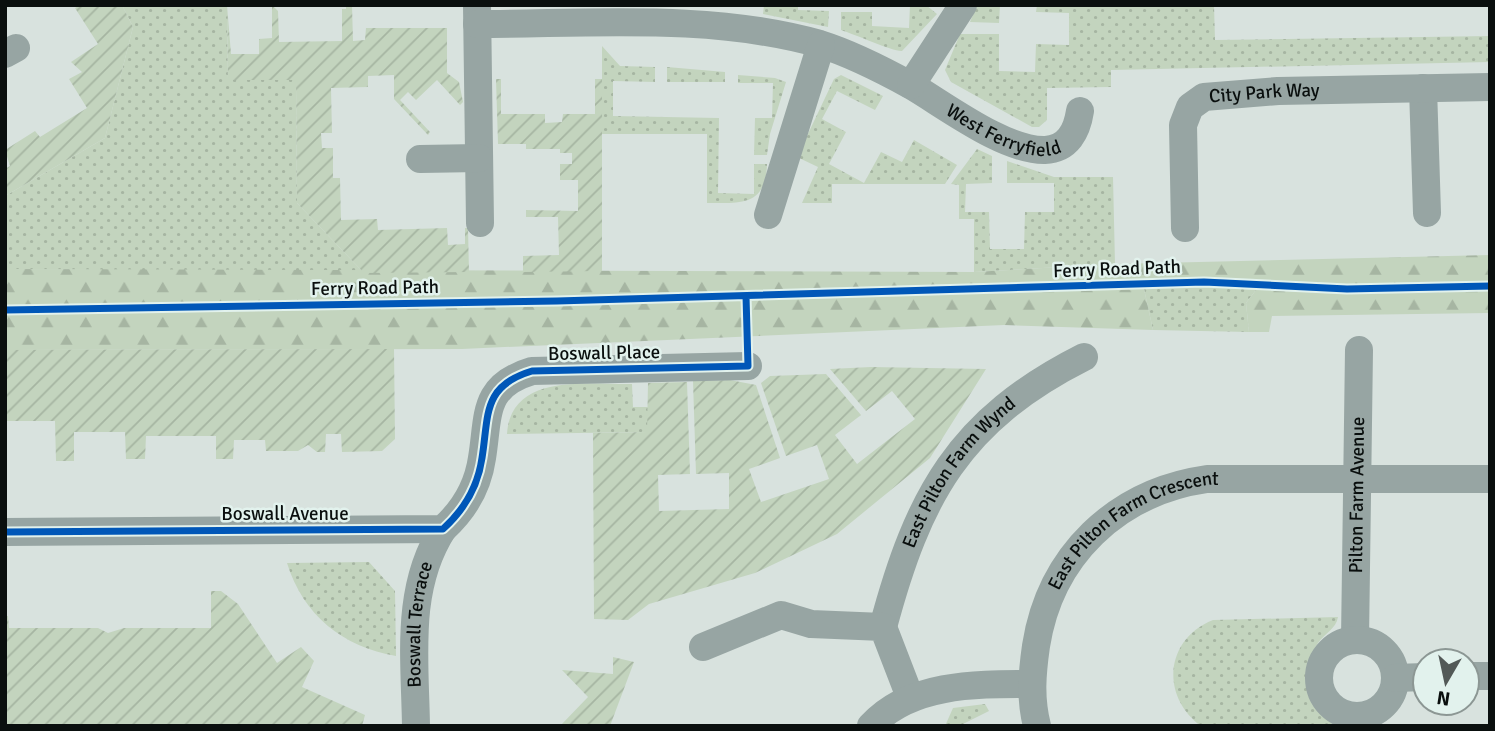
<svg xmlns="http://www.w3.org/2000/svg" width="1495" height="731" font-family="Signika,sans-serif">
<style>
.grass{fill:url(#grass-dots)}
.forest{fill:url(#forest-firs)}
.garden{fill:url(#garden-furrows)}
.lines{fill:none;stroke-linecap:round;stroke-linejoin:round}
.minor{stroke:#97a5a3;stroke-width:28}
.cycleway-casing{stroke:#e2f2ed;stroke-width:11}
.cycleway{stroke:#0057b8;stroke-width:7}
.labels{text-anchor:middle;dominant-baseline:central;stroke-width:5;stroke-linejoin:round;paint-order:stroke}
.street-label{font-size:19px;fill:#0a0f0e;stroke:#e2f2ed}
</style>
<defs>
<pattern id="grass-dots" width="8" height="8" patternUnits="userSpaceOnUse" patternTransform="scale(1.75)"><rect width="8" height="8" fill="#c3d4be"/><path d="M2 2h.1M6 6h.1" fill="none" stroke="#a6b5a2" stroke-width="1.8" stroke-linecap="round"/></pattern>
<pattern id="forest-firs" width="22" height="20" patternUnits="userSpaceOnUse" patternTransform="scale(1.75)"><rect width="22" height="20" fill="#c3d4be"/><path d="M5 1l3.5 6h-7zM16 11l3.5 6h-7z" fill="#a6b5a2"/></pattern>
<pattern id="garden-furrows" width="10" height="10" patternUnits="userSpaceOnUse" patternTransform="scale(1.75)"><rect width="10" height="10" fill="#c3d4be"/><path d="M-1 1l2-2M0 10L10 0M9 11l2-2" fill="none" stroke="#a6b5a2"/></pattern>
</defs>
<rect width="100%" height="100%" fill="#d8e2de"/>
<path class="grass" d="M122,5h105l1,75h68l1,123 67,70 -359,-4v-73l100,-58 28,-111z
M764,5h34v5l31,1 -1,16 -65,-13z
M910,5h16l11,9 -35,37c-8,1 -48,-17 -61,-21v-18h31v14l37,2z
M977,5h23l-1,18 -29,-1z
M1037,5h177l1,35 275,-4v26l-379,8v17l-64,1v32l-8,7h-7l-81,-45 -6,-12 15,-36h39v37l36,1 1,-28 33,1v-32l-33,-1z
M602,46l18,20 35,1v15l-42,-1v35l106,2 -1,75 36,1v-30h13c-1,43 -27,39 -60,39v-69h-105z
M667,67l58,5v10h-58z
M738,75l37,3 11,4 -16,52 -3,21h-13l1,-37h17l1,-35h-35z
M841,75l42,21 -8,14 -38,-19 -15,28 24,13 -17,32 35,19 17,-31 21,10 12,-22 43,25 -12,19h-113v19h-30l16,-36 -21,-10 37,-78z
M977,149l15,7v27l-26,1 -1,28h24l1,37h34l1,-37h29v-29h-47v-22l47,16h59l2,87 -141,8v-53h-15v-34l-8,-1z
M1204,286l52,4 -10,13 3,29 -96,-2 -9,-41z
M632,384l1,23h15v25l-141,2c4,-62 81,-49 125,-50z
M369,562l26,29 1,65c-53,-9 -93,-41 -109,-93z
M1338,617c-2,12 -13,16 -20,26 -19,28 -11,64 17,83h-134c-41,-30 -36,-87 12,-106z
M985,704l4,7 -30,15h-14l8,-18z"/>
<path class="forest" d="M1490,255v58l-218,3 -3,16h-20l-3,-29 10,-13 -52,-4 -60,3 9,41 -149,-5 -542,24 -457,1v-81l969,3 141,-8z"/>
<path class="garden" d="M80,5h42l11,22 -28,111 -100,58v-27l5,-3 -5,-16 30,-19 5,6 47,-29 -18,-29 13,-7 -11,-10 27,-18 -23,-36z
M227,5l4,49h28v-15l13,-1v-33l6,6 1,31 63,-1v-32h4v-4h6l1,36 12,-1 1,-12h81v45l12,9 4,20 -3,3 -23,-25 -21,20 -8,-8 -8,8 30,32 -2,3 -34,-36v-24l-26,1v11l-37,1 1,45h-11l1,15h11v30h7l1,42 36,-1 1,11 69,-2 1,17 17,-1v-16h3l1,44 -105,1 -67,-70 -1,-123h-68z
M496,79h5v35h44v9l17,-1 1,-8h32v-35h7v192l-79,1v-16l36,-1 -1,-38h-32v-7l52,1v-31h-18v-16h12v-11h-12v-4h-34v-5h-28z
M394,349l1,90 -13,12 -40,1 -1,-18h-15l-1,18h-8l-9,-7 -10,6h-32l-1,-11h-31l-1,19h-17v-23h-70l-1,23h-19l-1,-27h-51v29h-18l-1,-40h-50v-71z
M871,367l115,2 -56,89 -93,76 -82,39 -106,31 -21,16 -34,-1 -1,-186 54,-1 1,-49 39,-1 3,92 -32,1 1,36 70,-2v-36l-33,1 -3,-93 37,-1 26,5 24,73 -31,11 12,33 68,-23 -12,-34 -31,11 -25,-73 9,-7 56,-2 35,41 -26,20 22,29 58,-45 -23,-28 -26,20 -36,-42z
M211,591h10l17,13 39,59 24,-16 13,14 -12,26 63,28 -3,11h-357v-110h3l1,12h89l10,5 16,-5h87z
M613,657l21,5 -24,64h-50l28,-29 -26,-27 51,4z"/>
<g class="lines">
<g class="minor">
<path d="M477,6l3,217"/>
<path id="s1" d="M477,24c113,0 234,-11 343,20 32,10 63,26 92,42 34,20 93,65 133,64 23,-1 32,-19 35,-39"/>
<path d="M5,54l11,-6"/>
<path d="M911,85l52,-80"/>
<path d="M1423,88l4,125"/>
<path d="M420,159l59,-1"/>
<path d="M768,215l53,-170"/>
<path id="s2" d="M1185,228l-2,-103 7,-18 14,-10 74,-6 212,-4"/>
<path d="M5,532l438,-3c21,-19 35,-43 39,-71 7,-43 0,-72 50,-87l216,-5"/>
<path id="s3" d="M883,627c35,-131 76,-207 201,-270"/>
<path id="s4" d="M1355,640l4,-290"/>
<circle cx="1357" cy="678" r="38"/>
<path d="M703,647l78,-32 30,9 72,3 27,70"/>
<path d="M1467,676h23"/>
<path d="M1395,678l30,-1"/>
<path id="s5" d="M416,726c-1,-68 -11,-138 27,-197"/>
<path d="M871,726c39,-43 106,-42 160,-42"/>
<path id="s6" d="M1037,726c-7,-28 -5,-52 -1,-80 14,-90 80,-154 171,-167h283"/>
</g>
<defs>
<path id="cycleway" d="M5,310l552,-9 647,-19 143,7 143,-3
M5,532l438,-3c21,-19 35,-43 39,-71 7,-43 0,-72 50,-87l216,-5 -2,-70"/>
</defs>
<use href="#cycleway" class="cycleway-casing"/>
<use href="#cycleway" class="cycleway"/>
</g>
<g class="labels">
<g class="street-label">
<text stroke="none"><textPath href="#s2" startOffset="200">City Park Way</textPath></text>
<text stroke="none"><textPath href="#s1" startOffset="550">West Ferryfield</textPath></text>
<text transform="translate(1117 269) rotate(-2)">Ferry Road Path</text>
<text transform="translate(375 288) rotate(-1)">Ferry Road Path</text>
<text transform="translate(604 353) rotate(-1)">Boswall Place</text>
<text stroke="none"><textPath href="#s3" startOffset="175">East Pilton Farm Wynd</textPath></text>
<text stroke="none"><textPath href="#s4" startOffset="145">Pilton Farm Avenue</textPath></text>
<text x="285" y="514">Boswall Avenue</text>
<text stroke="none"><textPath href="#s6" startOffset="245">East Pilton Farm Crescent</textPath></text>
<text stroke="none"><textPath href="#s5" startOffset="102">Boswall Terrace</textPath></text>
</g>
</g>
<rect width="1495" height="731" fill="none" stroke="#0a0f0e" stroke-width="14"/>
<g transform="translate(1446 682) rotate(189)"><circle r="33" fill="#e2f2ed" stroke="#8c9794" stroke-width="2"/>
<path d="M0-5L12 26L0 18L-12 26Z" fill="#525957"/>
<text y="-10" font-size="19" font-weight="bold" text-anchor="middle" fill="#0a0f0e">N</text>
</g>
</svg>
